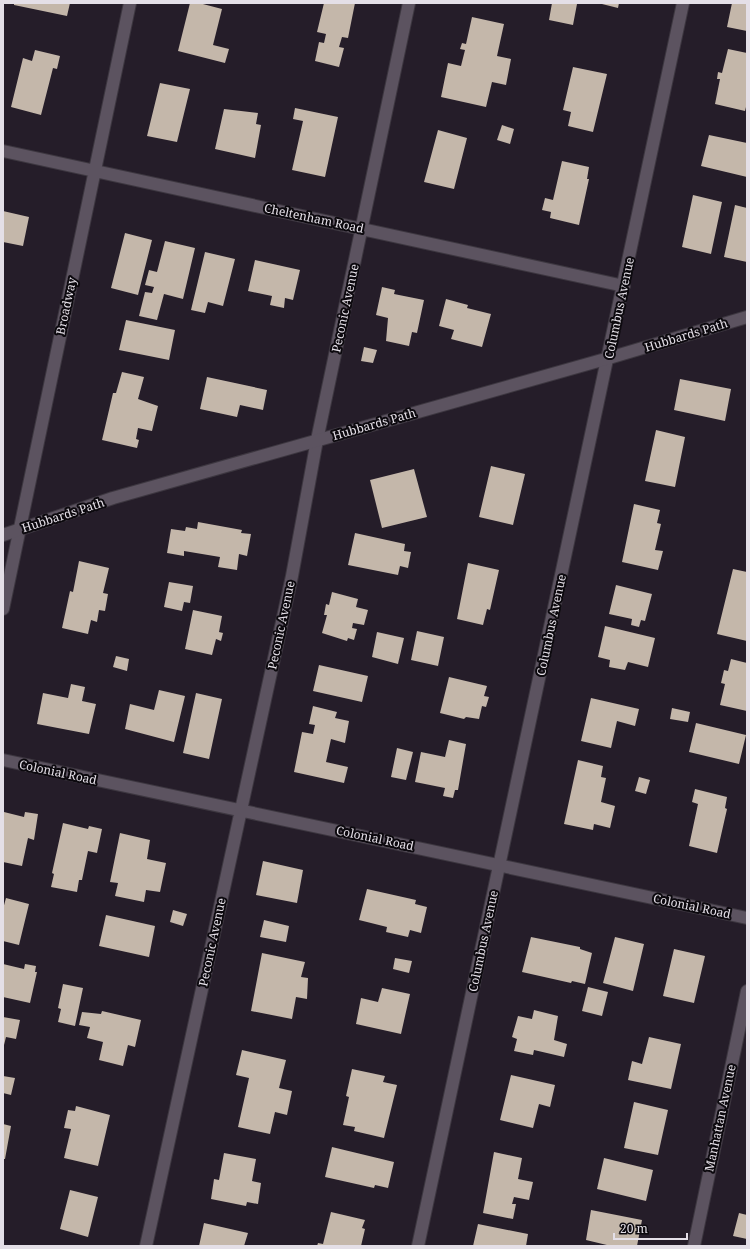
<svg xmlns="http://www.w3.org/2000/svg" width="750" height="1249" font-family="'Noto Serif',serif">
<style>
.building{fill:#c4b7aa}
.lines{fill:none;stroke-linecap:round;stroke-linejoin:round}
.street-casing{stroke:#3d3740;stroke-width:14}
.secondary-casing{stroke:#3d3740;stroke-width:14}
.street{stroke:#5c5360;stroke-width:12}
.secondary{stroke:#5c5360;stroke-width:12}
.labels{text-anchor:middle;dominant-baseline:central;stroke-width:4;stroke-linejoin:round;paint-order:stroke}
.street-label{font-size:12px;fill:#e4dfe7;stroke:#0c090e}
</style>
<rect width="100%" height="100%" fill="#251d29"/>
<path class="building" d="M14,3h56l-3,13 -53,-11z
M190,3h9l23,6 -9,36 16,4 -4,14 -47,-12z
M324,3h31l-7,35 -6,-1 -3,10 5,1 -5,19 -24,-6 4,-19 5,1 2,-9 -9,-2z
M552,3l25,1 -4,21 -24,-5z
M598,3h21l-1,5z
M732,3h15v28l-20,-4z
M472,17l32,7 -7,32 14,3 -5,26 -14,-3 -6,25 -45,-10 7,-34 13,3 4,-16 -5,-1 2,-6 4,1z
M728,49l19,4v50l-2,8 -30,-7 5,-25h-3l1,-7 4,1z
M35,50l25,6 -3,13 -4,-1 -12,47 -30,-8 12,-49 9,3z
M573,67l34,7 -14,58 -25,-6 3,-14 -8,-2z
M160,83l30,6 -13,53 -30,-6z
M295,108l43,9 -13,60 -33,-7 11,-49 -10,-2z
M224,109l34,4 -2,11 5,1 -6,33 -40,-9z
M502,125l12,4 -4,15 -13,-4z
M438,130l29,8 -13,51 -30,-7z
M709,135l38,8v34l-46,-11z
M562,161l27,6 -2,12h2l-10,46 -29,-7 1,-6 -9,-2 3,-12 8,2z
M693,195l29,7 -11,52 -29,-7z
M735,205l12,3v54l-23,-5z
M3,211l26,6 -6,29 -20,-4z
M125,233l27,7 -14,55 -27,-7z
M165,241l30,7 -12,51 -19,-5 -7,26 -18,-4 6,-24 7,1 2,-6 -9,-2 4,-15 8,2z
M205,252l30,7 -12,47 -15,-4 -3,11 -14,-3z
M255,260l45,10 -7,30 -8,-2 -1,10 -14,-3 2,-9 -24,-5z
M382,287l13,3 -1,4 30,6 -7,33 -5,-1 -3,14 -23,-5 2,-23 -12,-3z
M446,299l22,6 -1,3 24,6 -9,33 -31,-8 3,-9 -15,-4z
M126,320l49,10 -6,30 -50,-10z
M364,347l13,3 -4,13 -12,-2z
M122,372l22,5 -6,22 20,7 -6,25 -14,-3 -2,11 3,1 -2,8 -35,-8 11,-47h3z
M207,377l60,13 -4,20 -23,-5 -3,12 -37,-8z
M680,379l51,10 -6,32 -51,-11z
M656,430l29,7 -10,50 -30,-6z
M491,466l34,8 -12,51 -34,-8z
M414,469l13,48 -45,11 -12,-48z
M634,504l26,6 -3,13 4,1 -6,26 8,1 -5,19 -36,-8z
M198,522l44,8 -1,3 10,1 -4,22 -8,-2 -2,16 -19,-3 2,-10 -36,-6v5l-17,-3 4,-24 14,2 1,-4 11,2z
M355,533l50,11 -1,7 7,1 -3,16 -8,-2 -2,9 -50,-10z
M79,561l30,7 -6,25 5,1 -3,17 -6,-1 -2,12 -6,-2 -3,14 -26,-6 8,-37 3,1z
M468,563l31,7 -9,40 -3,-1 -4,16 -26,-6z
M733,569l14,3v69l-30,-7z
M169,582l24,4 -3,17 -6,-1 -2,9 -18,-4z
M616,585l36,9 -7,27 -4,-1 -2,7 -8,-2 1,-6 -23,-5z
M332,592l26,7 -2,8 12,3 -4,15 -11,-2 -1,5 5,1 -3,11 -6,-2 -1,3 -25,-8 5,-18h-3l2,-11 3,1z
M193,610l29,6 -3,16 4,1 -2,8 -5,-2 -4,16 -27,-6z
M605,626l50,12 -7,29 -20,-5 -3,8 -16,-3 1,-7 -12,-3z
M417,631l27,6 -6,29 -27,-6z
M377,632l27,6 -6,26 -26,-7z
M116,656l13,3 -2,12 -14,-4z
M731,659l16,4v48l-27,-6 5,-21 -4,-1 3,-13 4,1z
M319,665l49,11 -6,26 -49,-11z
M449,677l38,9 -3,10 5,1 -3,10 -4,-1 -3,13 -13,-2 -2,2 -24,-6z
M71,684l14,3 -3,14 14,3 -7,30 -52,-10 6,-31 25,5z
M159,690l26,6 -11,46 -49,-13 5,-25 24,6z
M196,693l26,6 -13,60 -26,-6z
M591,698l48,11 -4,17 -18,-5 -6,27 -30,-7z
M313,706l24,6 -2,6 14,3 -4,22 -14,-4 -5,23 22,5 -4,16 -50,-11 8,-40 11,2 2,-9 -6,-1z
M672,708l18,4 -2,10 -18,-3z
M696,723l50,12 -7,29 -50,-12z
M449,740l17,4 -8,46h-3l-2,8 -10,-2 2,-8 -30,-6 6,-30 24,5z
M397,748l16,4 -7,28 -15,-3z
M578,760l25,6 -2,11 5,1 -5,24 14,4 -5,22 -16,-4 -1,6 -29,-6z
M639,777l11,3 -4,14 -11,-3z
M695,789l32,8 -2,11 2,1 -10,44 -28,-7 9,-42 -6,-2z
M4,812l20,5 1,-5 13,2 -4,26 -6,-2 -6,28 -19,-4z
M63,823l25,6 1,-3 13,3 -5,24 -9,-2 -6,29h-3l-2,12 -26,-5 3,-13 -2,-1z
M120,833l30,7 -3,19 19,4 -6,29 -14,-2 -2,12 -29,-6 3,-13 -8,-1z
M263,861l40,9 -6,33 -41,-8z
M367,889l49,11 -1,4 12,3 -6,26 -11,-3 -2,7 -22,-5 1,-5 -28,-7z
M6,898l23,6 -10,41 -16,-4v-32z
M173,910l14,4 -4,12 -13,-4z
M106,915l49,11 -6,31 -50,-11z
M264,920l25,6 -3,16 -26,-5z
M531,937l49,10v2l12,4 -7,31 -13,-3 -1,2 -49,-11z
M615,937l29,7 -11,47 -30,-8z
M674,949l31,7 -11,47 -31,-7z
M262,953l43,9 -4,15 7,1 -1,21 -11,-2 -4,22 -41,-8z
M395,958l17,3 -3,12 -16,-4z
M3,964l21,5 1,-5 11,2 -1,6h2l-7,31 -27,-6z
M63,984l20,4 -8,38 -17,-4 3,-13 -3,-1z
M588,987l20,5 -6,24 -20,-5z
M382,988l28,6 -9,40 -45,-10 5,-26 17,4z
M534,1010l24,6 -4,24 13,4 -3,13 -30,-7 -1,5 -19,-4 3,-12 -5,-2 6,-21 14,3z
M102,1011l39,9 -6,27 -7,-2 -5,21 -24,-6 4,-18 -16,-4 3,-11 -11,-2 3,-13 19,2z
M3,1017l17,3 -4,19 -10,-2 -2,8z
M649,1037l32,7 -10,45 -43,-9 4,-19 10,3z
M242,1050l44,10 -7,28 13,3 -5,24 -12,-3 -5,22 -32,-7 11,-49 -13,-3z
M352,1069l33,7 -2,6 14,3 -13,53 -30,-7 1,-4 -12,-2 6,-28 -3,-1z
M511,1075l44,10 -5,22 -11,-3 -6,24 -33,-8z
M3,1076l12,2 -4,17 -8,-2z
M634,1102l34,8 -10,45 -34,-7z
M76,1106l34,9 -12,51 -34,-8 7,-29 -7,-1 4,-18 7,1z
M3,1124l8,2 -6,33h-2z
M332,1147l62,15 -6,26 -13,-3 -1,3 -49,-11z
M494,1152l28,6 -4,21 15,3 -4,18 -15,-3 -2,7h4l-3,15 -30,-6z
M224,1153l32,6 -4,22 9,2 -3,21 -11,-2 -1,4 -35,-7 3,-20 5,1z
M604,1158l49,12 -7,31 -49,-12z
M70,1190l28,7 -10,40 -28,-8z
M591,1210l51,10 -5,26h-26l-25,-6z
M331,1212l34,8 -3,8 3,1 -4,17h-44l1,-3 5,1z
M739,1213l8,2v24l-14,-3z
M204,1223l44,10 -4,13h-45z
M478,1224l50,10 -2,12h-53z"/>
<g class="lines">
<defs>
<path id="street" d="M3,151l621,135
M3,609l127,-606
M3,760l744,158
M146,1246l146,-670 25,-136 92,-437
M418,1246l265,-1243
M694,1246l53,-255"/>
<path id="secondary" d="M3,535l110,-37 496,-140 138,-41"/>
</defs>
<use href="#street" class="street-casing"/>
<use href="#secondary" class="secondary-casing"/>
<use href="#street" class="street"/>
<use href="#secondary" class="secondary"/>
</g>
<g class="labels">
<g class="street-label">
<text transform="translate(314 218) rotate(12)">Cheltenham Road</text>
<text transform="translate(66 306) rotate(-78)">Broadway</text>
<text transform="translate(345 308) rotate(-78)">Peconic Avenue</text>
<text transform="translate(619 308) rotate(-78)">Columbus Avenue</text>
<text transform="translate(686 335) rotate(-17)">Hubbards Path</text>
<text transform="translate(374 424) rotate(-16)">Hubbards Path</text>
<text transform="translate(63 515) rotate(-18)">Hubbards Path</text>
<text transform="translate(281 625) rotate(-78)">Peconic Avenue</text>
<text transform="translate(551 625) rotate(-78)">Columbus Avenue</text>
<text transform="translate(58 772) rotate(12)">Colonial Road</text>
<text transform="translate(375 838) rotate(12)">Colonial Road</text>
<text transform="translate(692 906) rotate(12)">Colonial Road</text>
<text transform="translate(483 941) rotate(-78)">Columbus Avenue</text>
<text transform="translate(212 942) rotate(-78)">Peconic Avenue</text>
<text transform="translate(720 1118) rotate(-78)">Manhattan Avenue</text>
</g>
</g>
<rect width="750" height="1249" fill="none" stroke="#e4dfe7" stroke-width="8"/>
<path d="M614 1233v6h73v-6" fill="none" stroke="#e4dfe7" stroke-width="2"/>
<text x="620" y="1233" font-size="12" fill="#e4dfe7" stroke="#0c090e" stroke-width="3" paint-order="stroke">20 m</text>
</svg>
